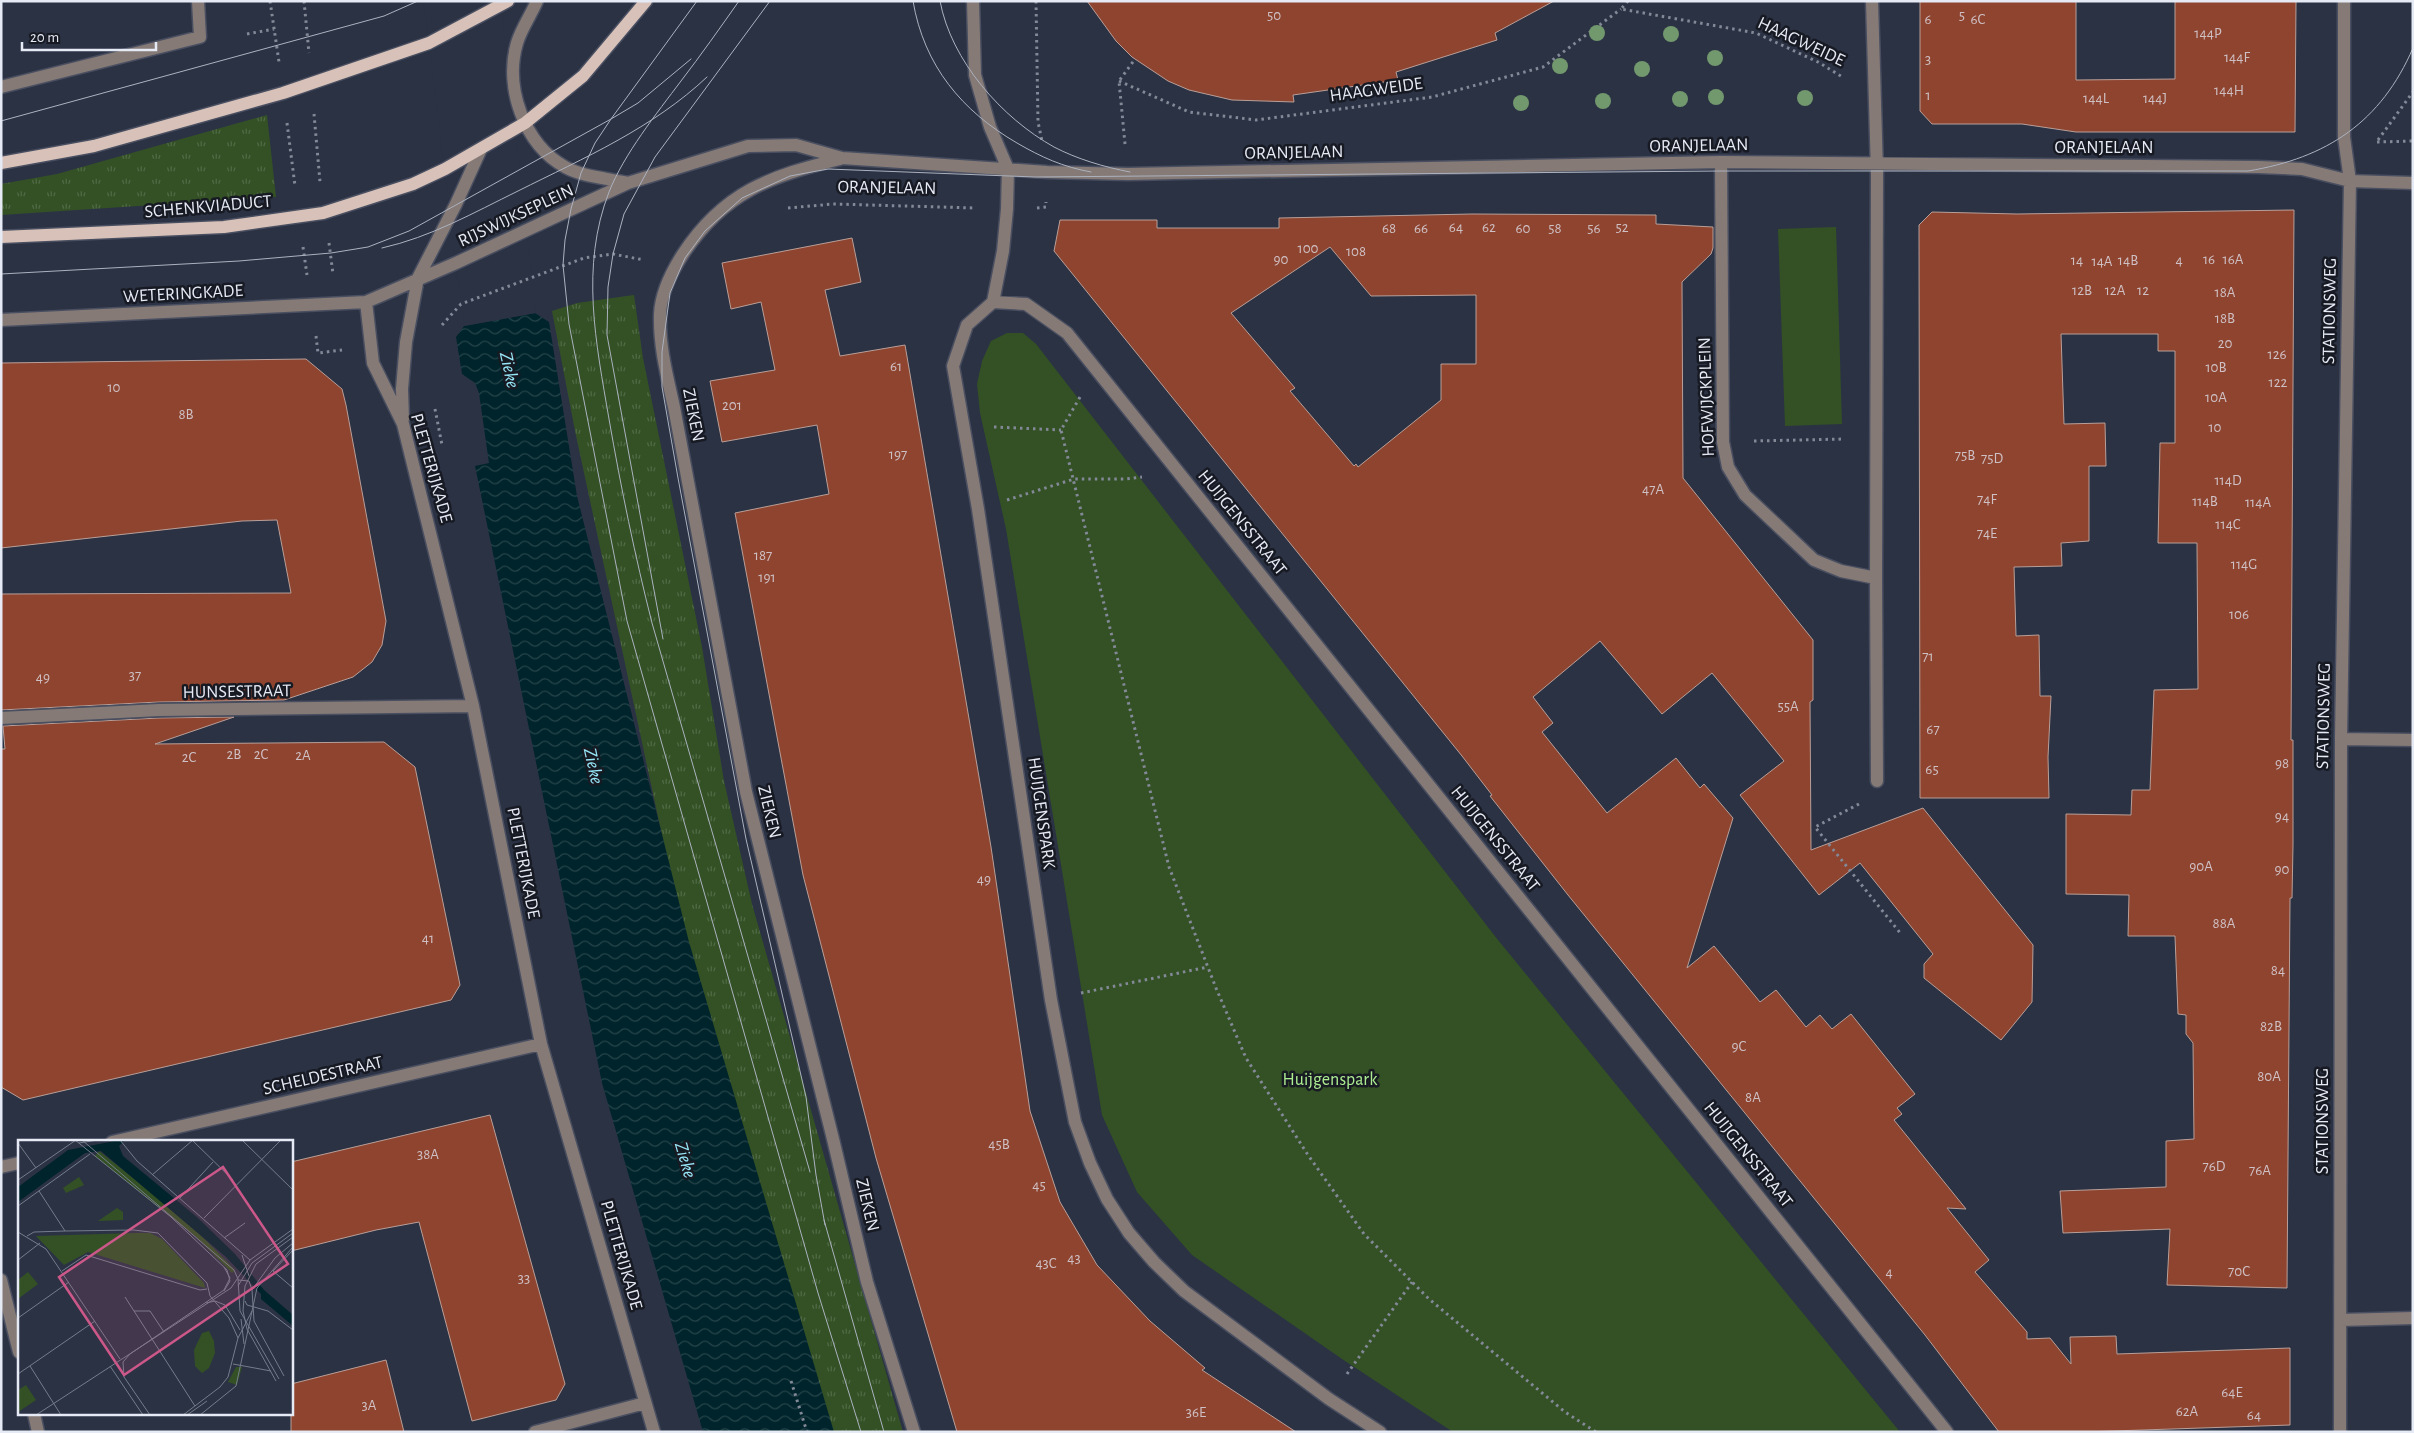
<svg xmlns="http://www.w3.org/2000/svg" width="2414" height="1433" font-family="'Alegreya Sans',sans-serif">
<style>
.grass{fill:url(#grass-tufts)}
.park{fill:#335125}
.water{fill:url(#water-waves)}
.pier{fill:#2b3244}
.building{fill:#8e442f;stroke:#b99f98;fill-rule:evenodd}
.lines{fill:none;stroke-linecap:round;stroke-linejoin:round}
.minor-casing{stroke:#494f60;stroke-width:15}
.major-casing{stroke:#494f60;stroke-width:15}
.path{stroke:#838997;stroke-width:3;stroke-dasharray:2.5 4;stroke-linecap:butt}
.minor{stroke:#857a76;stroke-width:12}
.major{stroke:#d7c1b8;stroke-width:12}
.tram{stroke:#acb2bf;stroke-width:1}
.tree{fill:#72986e}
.labels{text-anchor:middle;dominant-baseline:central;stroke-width:5;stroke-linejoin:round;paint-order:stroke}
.number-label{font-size:15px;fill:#cfc0c4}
.street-label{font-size:18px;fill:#e5eaf5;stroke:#171a22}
.park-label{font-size:18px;fill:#adec91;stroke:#171a22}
.water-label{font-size:19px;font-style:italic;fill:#96e6f7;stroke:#171a22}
.inset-road{fill:none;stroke:#757c8b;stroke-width:1}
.view{fill:#cc5789;fill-opacity:0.15;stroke:#cc5789;stroke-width:2.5}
.inset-edge{fill:none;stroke:#e5eaf5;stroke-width:2.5}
</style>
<defs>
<pattern id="grass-tufts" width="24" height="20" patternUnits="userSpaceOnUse" patternTransform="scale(1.25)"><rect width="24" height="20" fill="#335125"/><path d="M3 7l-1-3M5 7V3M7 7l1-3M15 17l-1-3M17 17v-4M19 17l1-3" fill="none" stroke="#506a45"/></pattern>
<pattern id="water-waves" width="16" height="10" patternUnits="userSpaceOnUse" patternTransform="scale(1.25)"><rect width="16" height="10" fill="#00242b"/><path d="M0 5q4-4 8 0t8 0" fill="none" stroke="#25444a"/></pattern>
</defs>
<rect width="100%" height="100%" fill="#2b3244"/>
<path class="grass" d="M267,115l9,82 -275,18v-31l56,-10z
M634,295l9,63 59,289 22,134 28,123 151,528h-77l-135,-462 -116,-539 -23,-120 25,-8z"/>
<path class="park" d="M1836,227l6,197 -57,2 -7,-197z
M1007,333h16l13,11 462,596 402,492h-447l-111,-73 -150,-104 -55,-63 -35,-77 -96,-586 -26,-116 -3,-29 5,-23 9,-20z"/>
<path class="water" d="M535,313l14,9 28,174 112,446 145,490h-131l-101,-349 -127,-617 14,-3 -10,-70 -4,-10 -13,-9 -6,-37 8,-11z"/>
<path class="pier" d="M424,1h76l36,312 -72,13z"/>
<path class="building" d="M1087,1h467l-59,32 2,7 -101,32 2,8 -105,15 1,7 -62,-2 -43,-10 -21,-9 -36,-24 -16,-16z
M1920,1h156v79l99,-1v-78h121l-1,131h-219l-54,-8h-90l-12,-13z
M2294,210l-3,530h2v105l-1,53h-2l-3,390 -120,-3 3,-56 -107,4 -3,-42 106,-4v-46l28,-2 -1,-96 -7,-9v-19l-8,-1 -3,-78h-47l1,-41 -63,-1v-80l65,1 1,-25h18l4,-100 44,-1 -1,-146h-39l2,-100h15v-92h-17v-17h-97l3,90 41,-1 1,43h-17v75l-28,2 1,23 -48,1 2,69 23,-1 1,61h11l-3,61 1,41h-129l-1,-573 13,-13 85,2z
M1472,214l184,1v9l57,3v21l-2,6 -29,28 1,196 130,162v60l-3,2 1,148 112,-42 110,137 -1,57 -31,38 -77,-62v-14l9,-10 -73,-91 -41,32 -79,-100 44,-34 -72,-88 -50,41 -62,-73 -67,56 20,26 -11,9 65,81 69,-55 24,30 4,-4 29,34 -46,150 27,-22 46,56 16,-12 30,37 14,-12 12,14 19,-15 64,80 -18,14 5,6 -8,6 72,89 -19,-1 42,52 -14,12 52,60v7l23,-1 21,26 -1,-27 46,-1 1,18 173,-6v77l-207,7h-84l-74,-97 -357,-440 -78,-99 2,-1 -30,-39 -408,-505 6,-31h97v8h122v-10zM1330,247l41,49 105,-1v69h-35v36l-83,67 -2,-3 -2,2 -64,-75 5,-3 -64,-75z
M852,238l9,44 -36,8 15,66 65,-11 86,502 39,264 30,91 37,63 53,56 55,47 -3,2 94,62h-339l-81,-274 -73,-283 -68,-362 94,-19 -12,-69 -95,17 -12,-61 65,-11 -14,-68 -30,7 -9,-46z
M306,359l36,30 4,16 40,216 -4,24 -10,17 -19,15 -69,23 -125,2 -158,8v-116l290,-1 -14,-73 -35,1 -241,27v-185z
M234,717l-79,27 229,-2 31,25 45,218 -9,15 -428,100 -22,-13v-338h4l-2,-23 156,-8z
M490,1115l75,269 -9,16 -84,21 -53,-199 -43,8 -85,21v-89z
M386,1360l18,72h-113v-48z"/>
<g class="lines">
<defs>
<path id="minor" d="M537,1c-6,14 -16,28 -20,42 -13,44 7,101 48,124 18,10 42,11 63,16
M973,1l2,74 15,52 18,42 -1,40 -4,42 -10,51 -26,23 -14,41 25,143 73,491 24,122 15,41 17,36 22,34 25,29 30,29 145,108 51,33
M1,87l199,-50 -2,-36
M840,159c-70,17 -116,33 -157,95 -11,17 -22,39 -23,60 -1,32 7,62 14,93l72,385 87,347 34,143 47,150
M1721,162l2,280 5,25 17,28 69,65 27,11 35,7 1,-406 -5,-171
M366,302l7,61 30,61 70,282 68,338 113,388
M993,302l33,2 41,29 880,1099
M1,320l365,-18 90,-39 172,-80 120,-37 48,-1 46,13 205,14 81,2 593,-12 537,5 44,2 48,12 63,2
M403,419l-1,-30 4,-47 12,-64 38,-74 25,-55
M1876,578l1,203
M1,718l158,-8 314,-4
M2341,739l72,1
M112,1142l429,-98
M1,1167l18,-4
M1,1280l18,72
M2341,1320l72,-2
M34,1414l4,18
M535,1432l110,-29
M2340,1432l1,-693 9,-558 -6,-44v-136"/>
<path id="major" d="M1,163l93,-17 189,-53 146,-50 79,-42
M1,237l223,-10 99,-14 90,-29 32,-15 80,-46 58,-47 63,-75"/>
</defs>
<use href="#minor" class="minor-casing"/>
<use href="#major" class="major-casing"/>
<path class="path" d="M270,1l9,61
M304,1l5,52
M1036,1l2,121 4,19
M1628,1l-7,8 135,24 62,29 26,16
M247,34l27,-5
M1119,81l70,31 67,8 176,-23 111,-30 78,-58
M314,114l6,68
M287,123l8,63
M2378,140l35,-48
M2377,142l36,-1
M1125,144l-6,-63 16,-22
M788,208l45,-4 143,4
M1037,208l9,-1v-5
M329,243l4,31
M303,247l4,28
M442,325l19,-21 123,-46 29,-4 31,6
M316,336l2,17 24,-3
M1080,397l-19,33 108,437 47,121 30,70 62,97 56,79 65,65 136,113 31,20
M435,409l7,36
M994,427l67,3
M1754,441l91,-2
M1007,500l67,-21h52l16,-2
M1859,804l-44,23 86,107
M1081,993l127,-26
M1347,1374l65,-92
M791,1381l16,51"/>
<use href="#minor" class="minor"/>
<use href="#major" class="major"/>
<path class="tram" d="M697,1l-86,118 -16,24 -14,30 -10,36 -6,31 -2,25 6,59 58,297 191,672 43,139
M739,1c-19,27 -38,54 -58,80 -24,32 -57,73 -72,111 -29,75 -13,151 0,227 12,69 26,137 43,204l158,549
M913,1c11,65 49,110 104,142 24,14 46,24 74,29
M940,1c11,60 62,117 114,146 23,12 50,20 76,25
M1,121l383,-105 34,-15
M382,248c49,-11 91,-35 136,-57 66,-33 135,-63 189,-114
M1,274l238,-13 92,-8 37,-6 41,-16 202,-112 27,-16 53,-44
M663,639l-56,-304 1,-48 5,-33 11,-40 31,-57 115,-156
M824,1220l60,212
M825,1225l-9,-50 -10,-78 -60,-258 -68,-361 -16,-91v-35l8,-59 15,-35 20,-27 37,-33 48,-22 38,-7 207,8 686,-6h527c79,-13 133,-49 165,-123"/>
</g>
<g class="tree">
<circle cx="1597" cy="33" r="8"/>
<circle cx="1671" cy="34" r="8"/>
<circle cx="1715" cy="58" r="8"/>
<circle cx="1560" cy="66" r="8"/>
<circle cx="1642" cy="69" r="8"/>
<circle cx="1716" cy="97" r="8"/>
<circle cx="1805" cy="98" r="8"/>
<circle cx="1680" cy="99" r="8"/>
<circle cx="1603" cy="101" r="8"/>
<circle cx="1521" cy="103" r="8"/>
</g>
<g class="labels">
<g class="number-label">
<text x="1274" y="15">50</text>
<text x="1962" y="15">5</text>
<text x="1928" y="19">6</text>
<text x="1978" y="19">6C</text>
<text x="2208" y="33">144P</text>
<text x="2237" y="57">144F</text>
<text x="1928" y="59">3</text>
<text x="2229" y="90">144H</text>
<text x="1928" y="95">1</text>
<text x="2096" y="98">144L</text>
<text x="2155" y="98">144J</text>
<text x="1456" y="227">64</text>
<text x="1489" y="227">62</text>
<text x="1622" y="227">52</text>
<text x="1389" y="228">68</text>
<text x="1421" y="228">66</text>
<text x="1523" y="228">60</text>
<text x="1555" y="228">58</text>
<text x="1594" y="228">56</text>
<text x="1308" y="248">100</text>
<text x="1356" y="251">108</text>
<text x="1281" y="259">90</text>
<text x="2209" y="259">16</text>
<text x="2233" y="259">16A</text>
<text x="2077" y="260">14</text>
<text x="2128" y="260">14B</text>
<text x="2179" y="260">4</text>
<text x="2102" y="261">14A</text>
<text x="2082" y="290">12B</text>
<text x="2115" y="290">12A</text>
<text x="2143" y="290">12</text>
<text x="2225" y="292">18A</text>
<text x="2225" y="318">18B</text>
<text x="2225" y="343">20</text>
<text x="2277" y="354">126</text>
<text x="896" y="366">61</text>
<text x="2216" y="367">10B</text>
<text x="2278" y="382">122</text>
<text x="114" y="387">10</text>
<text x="2216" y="397">10A</text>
<text x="732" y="405">201</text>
<text x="186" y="414">8B</text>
<text x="2215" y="427">10</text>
<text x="898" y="454">197</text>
<text x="1965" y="455">75B</text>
<text x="1992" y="458">75D</text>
<text x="2228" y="480">114D</text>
<text x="1653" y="489">47A</text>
<text x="1987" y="499">74F</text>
<text x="2205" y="501">114B</text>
<text x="2258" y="502">114A</text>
<text x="2228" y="524">114C</text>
<text x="1987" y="533">74E</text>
<text x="763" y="555">187</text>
<text x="2244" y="564">114G</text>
<text x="767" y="577">191</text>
<text x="2239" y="614">106</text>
<text x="1928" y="656">71</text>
<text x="135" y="675">37</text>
<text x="43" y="677">49</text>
<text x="1788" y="706">55A</text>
<text x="1933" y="729">67</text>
<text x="234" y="754">2B</text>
<text x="261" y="754">2C</text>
<text x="303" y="755">2A</text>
<text x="189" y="757">2C</text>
<text x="2282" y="763">98</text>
<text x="1932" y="769">65</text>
<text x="2282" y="816">94</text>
<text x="2201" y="866">90A</text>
<text x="2282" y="869">90</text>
<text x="984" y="879">49</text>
<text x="2224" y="923">88A</text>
<text x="428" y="938">41</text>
<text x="2278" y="970">84</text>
<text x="2271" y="1026">82B</text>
<text x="1739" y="1046">9C</text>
<text x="2269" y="1076">80A</text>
<text x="1753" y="1097">8A</text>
<text x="999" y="1144">45B</text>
<text x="428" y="1154">38A</text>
<text x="2214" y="1166">76D</text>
<text x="2260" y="1170">76A</text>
<text x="1039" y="1185">45</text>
<text x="1074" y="1258">43</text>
<text x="1046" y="1263">43C</text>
<text x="2239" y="1271">70C</text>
<text x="1889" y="1272">4</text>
<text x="524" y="1278">33</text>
<text x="2232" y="1392">64E</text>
<text x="369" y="1405">3A</text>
<text x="2187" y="1411">62A</text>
<text x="1196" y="1412">36E</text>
<text x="2254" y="1415">64</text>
</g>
<g class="street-label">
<text transform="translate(1801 42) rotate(25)">HAAGWEIDE</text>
<text transform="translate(1376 90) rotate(-8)">HAAGWEIDE</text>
<text transform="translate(1699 146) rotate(-1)">ORANJELAAN</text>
<text x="2104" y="148">ORANJELAAN</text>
<text transform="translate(1294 153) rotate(-1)">ORANJELAAN</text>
<text transform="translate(887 188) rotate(1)">ORANJELAAN</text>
<text transform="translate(208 207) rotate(-5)">SCHENKVIADUCT</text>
<text transform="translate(516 216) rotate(-25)">RIJSWIJKSEPLEIN</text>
<text transform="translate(183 294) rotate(-3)">WETERINGKADE</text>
<text transform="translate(2330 311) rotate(-89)">STATIONSWEG</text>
<text transform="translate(1707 397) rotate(-92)">HOFWIJCKPLEIN</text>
<text transform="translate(693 415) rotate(79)">ZIEKEN</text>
<text transform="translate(431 468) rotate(74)">PLETTERIJKADE</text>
<text transform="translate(1242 523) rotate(51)">HUIJGENSSTRAAT</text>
<text transform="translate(237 692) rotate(-1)">HUNSESTRAAT</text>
<text transform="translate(2324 716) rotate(-89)">STATIONSWEG</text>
<text transform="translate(769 812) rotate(77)">ZIEKEN</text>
<text transform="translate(1041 813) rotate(82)">HUIJGENSPARK</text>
<text transform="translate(1495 839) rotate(51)">HUIJGENSSTRAAT</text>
<text transform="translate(523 863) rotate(79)">PLETTERIJKADE</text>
<text transform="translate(323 1076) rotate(-13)">SCHELDESTRAAT</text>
<text transform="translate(2323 1121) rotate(-90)">STATIONSWEG</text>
<text transform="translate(1748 1155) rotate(51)">HUIJGENSSTRAAT</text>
<text transform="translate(867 1205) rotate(77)">ZIEKEN</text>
<text transform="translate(621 1255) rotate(74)">PLETTERIJKADE</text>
</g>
<g class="park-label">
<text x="1330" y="1080">Huijgenspark</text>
</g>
<g class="water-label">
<text transform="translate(509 370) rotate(78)">Zieke</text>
<text transform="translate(593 766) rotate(78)">Zieke</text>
<text transform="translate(685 1160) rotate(74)">Zieke</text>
</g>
</g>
<g transform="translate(18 1140)">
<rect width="275" height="275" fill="#2b3244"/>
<path d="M81,11l87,69 49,50 -3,3 -36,-36 -101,-81zM61,37l5,8 -18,8 -3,-5zM99,68l6,4v8l-25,1zM191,191l5,10 1,12 -6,15 -7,5 -7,-7 -1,-16 8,-17zM218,227h6l-5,18 -9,-3z" fill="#335125"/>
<path d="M117,93h15l12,6 42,44 1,5 -117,-36 -24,13 -28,-29zM180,202l15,1v9l-7,4 -1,13h-6l2,-14 -6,-6z" fill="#335125"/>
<path d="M10,132l10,12 -20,15v-19zM8,245l10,15 -18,12v-22z" fill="#335125"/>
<path d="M102,0h5l-6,6 4,10 75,62 37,36 29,36 29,25v11l-32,-27v-5l-35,-37 -125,-106 -16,2 -67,49v-15l50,-37z" fill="#00242b"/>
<path class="inset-road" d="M57,0l96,77 56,53 3,11 -6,10M64,0l152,130 4,9 2,32 39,68M102,0l17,21 113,99M174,0l41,40M224,0l51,50M0,3l18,25M61,3l19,-3M134,35l41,-35M0,40l58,-40M21,51l26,40M162,58l33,-36M0,66l72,-52M186,78l77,-78M0,92l28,17 74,110M9,96l7,-4 31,-1 69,-1 24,3 49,50 3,13 19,22 9,20M206,98l21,-15M275,110l-20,21 20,17M224,115l7,21M0,120l22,-17M44,131l24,-16 114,35 7,-1M220,140l11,1 3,9M220,146l14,-23 41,-30M107,157l9,14M227,161l2,4 21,6 25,19M188,163l9,-2 10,4 15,25M0,178l51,-36M223,179l3,25M146,192l-14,-21h-16l61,95M215,224l38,7M12,226l31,49M92,226l33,49M0,234l77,-53M266,236l-30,-55 -2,-31 23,-32 18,-15M258,241l-29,-52 -4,-18 2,-25 11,-22 37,-27M18,275l195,-127 19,-28 43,-31M132,275l-26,-38 -1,-15 7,-8 94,-64 6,-12 -6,-11M165,275l37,-28 8,-10 10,-39 14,-27M169,275l20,-14M182,275l36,-29 21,-98 36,-41"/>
<path class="view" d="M205,27l65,97 -164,111 -65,-98z"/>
<rect width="275" height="275" class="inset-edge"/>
</g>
<rect width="2414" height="1433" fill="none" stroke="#e5eaf5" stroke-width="5"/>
<path d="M22 42v8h134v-8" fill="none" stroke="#e5eaf5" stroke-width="2.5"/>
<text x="30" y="42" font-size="15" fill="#e5eaf5" stroke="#171a22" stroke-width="4" paint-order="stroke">20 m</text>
</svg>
